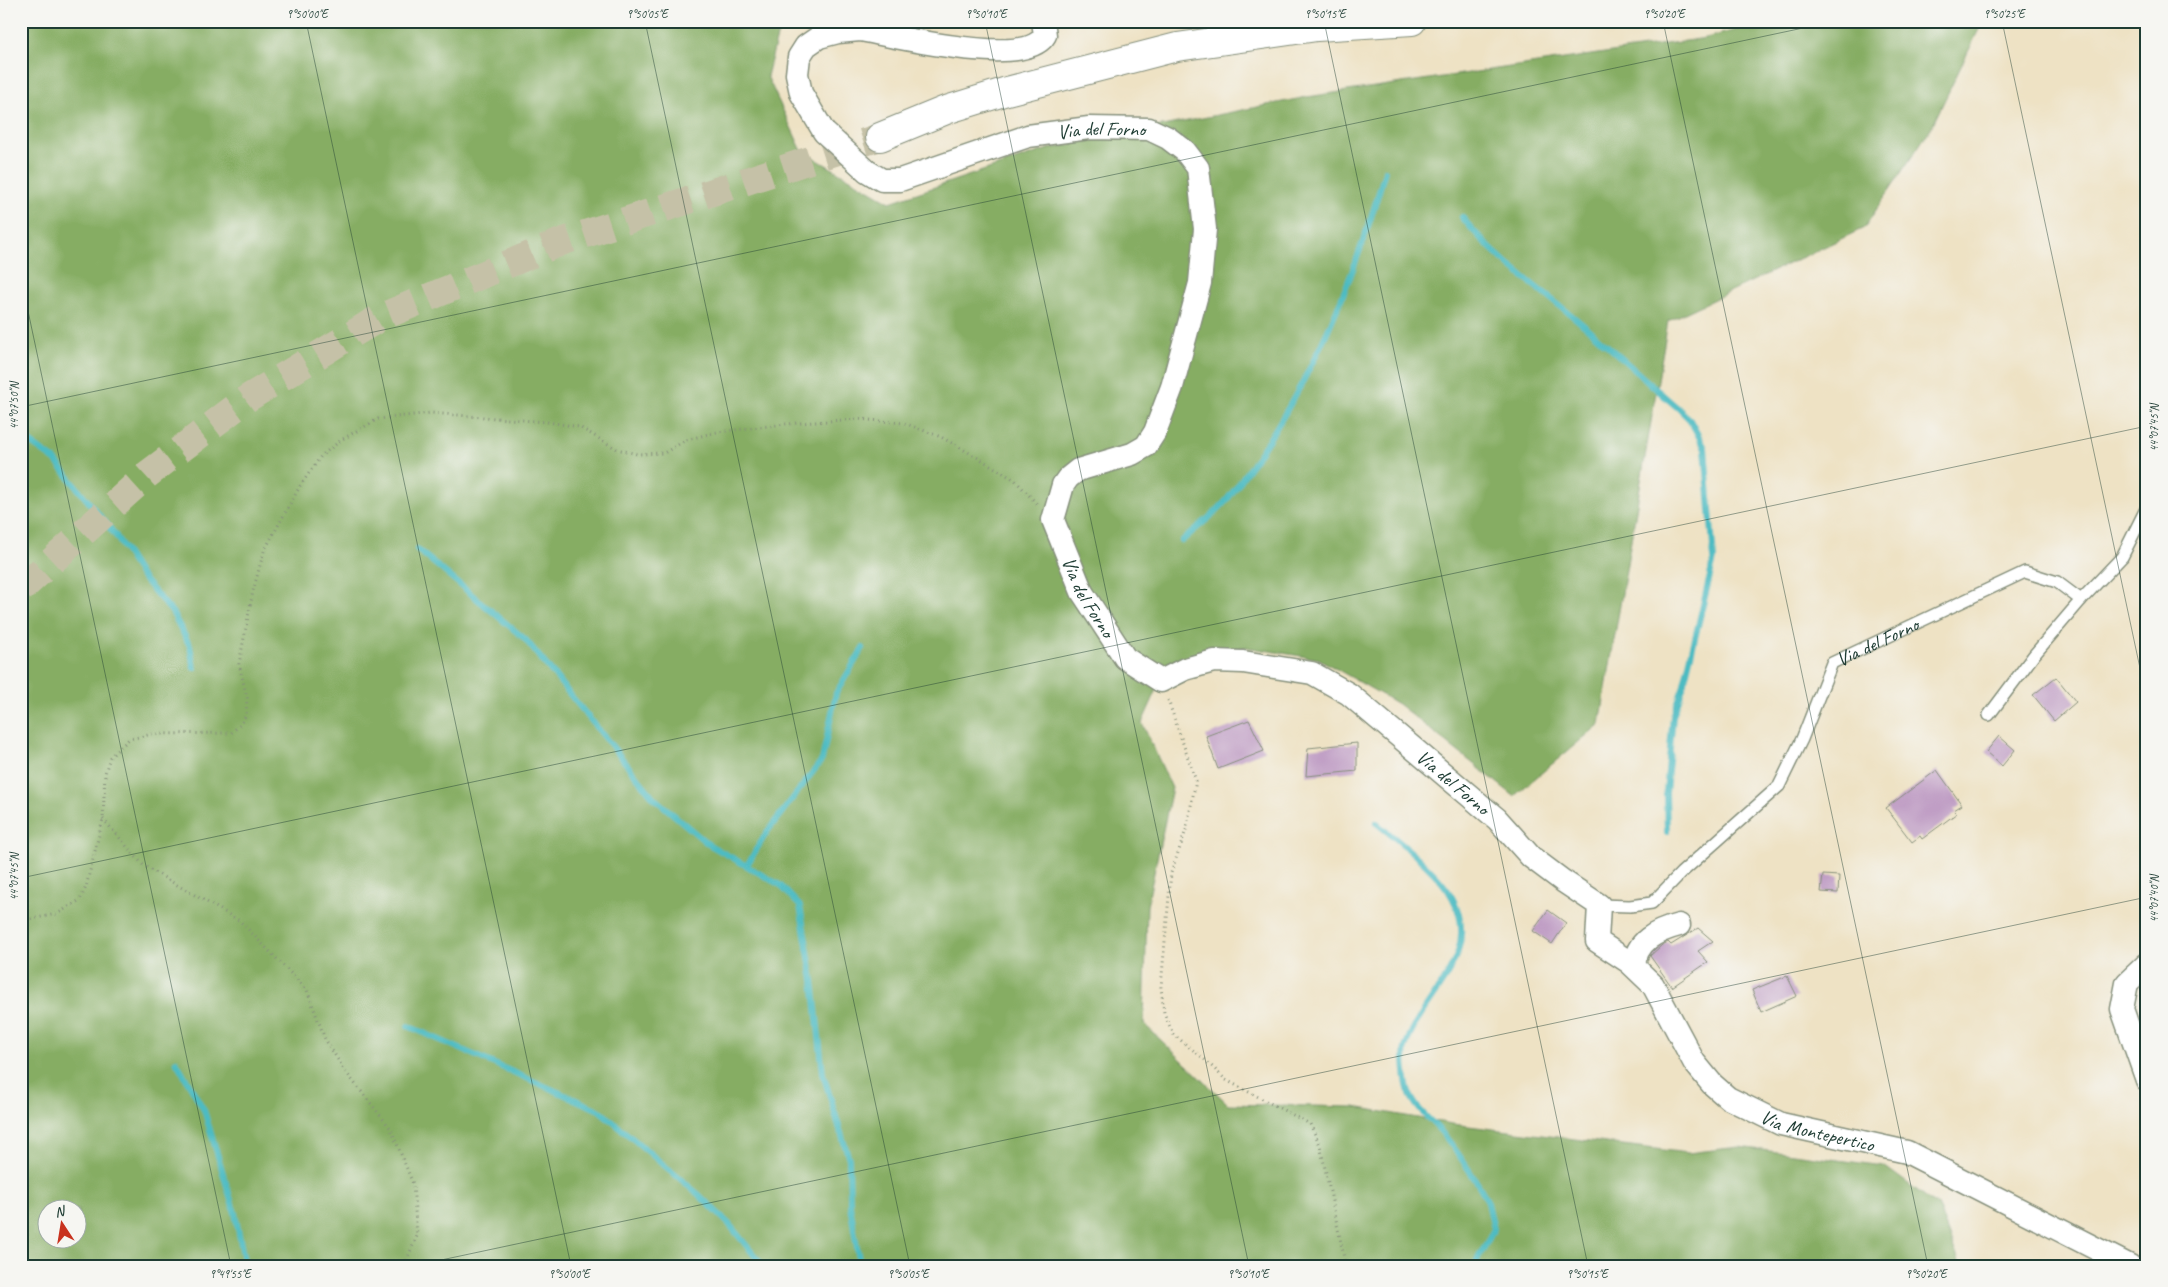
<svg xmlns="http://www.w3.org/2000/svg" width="2168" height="1287" font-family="Caveat,sans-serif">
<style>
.forest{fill:#86ad63;stroke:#52754c;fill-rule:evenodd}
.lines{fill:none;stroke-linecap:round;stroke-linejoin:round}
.stream{stroke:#4dbbc2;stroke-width:6}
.building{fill:#c09ec5}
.highway-tunnel{stroke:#c5c1a7;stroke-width:28;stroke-dasharray:28 14;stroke-linecap:butt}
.lane-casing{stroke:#86907c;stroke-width:14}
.street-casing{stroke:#86907c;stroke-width:25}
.highway-casing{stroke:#86907c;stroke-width:30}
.path{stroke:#86907c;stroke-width:3;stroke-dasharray:1 4;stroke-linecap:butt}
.lane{stroke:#fff;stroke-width:11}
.street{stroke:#fff;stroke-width:22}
.highway{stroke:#fff;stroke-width:28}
.ticks{fill:none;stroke:#1f3d34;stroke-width:1;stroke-opacity:0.45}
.labels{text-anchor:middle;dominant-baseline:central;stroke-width:4.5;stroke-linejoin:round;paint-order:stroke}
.street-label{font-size:20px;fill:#1f3d34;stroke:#f6f6f2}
.neatline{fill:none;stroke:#1f3d34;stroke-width:2}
.ticks-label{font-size:12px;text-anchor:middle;fill:#1f3d34}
</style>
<rect width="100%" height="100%" fill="#f6f6f2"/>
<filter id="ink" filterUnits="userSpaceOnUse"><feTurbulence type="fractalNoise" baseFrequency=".02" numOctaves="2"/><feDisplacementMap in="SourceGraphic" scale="10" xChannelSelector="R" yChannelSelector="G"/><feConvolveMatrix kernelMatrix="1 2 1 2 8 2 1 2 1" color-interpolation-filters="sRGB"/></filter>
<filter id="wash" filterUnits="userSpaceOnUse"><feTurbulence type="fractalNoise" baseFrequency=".0096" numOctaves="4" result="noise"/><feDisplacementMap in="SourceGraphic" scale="20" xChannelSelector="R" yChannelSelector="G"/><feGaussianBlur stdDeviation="1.12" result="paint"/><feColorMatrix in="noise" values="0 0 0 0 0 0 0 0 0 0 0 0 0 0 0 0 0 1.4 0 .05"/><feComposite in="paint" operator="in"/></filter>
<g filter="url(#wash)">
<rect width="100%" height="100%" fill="#eee2c4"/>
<path class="forest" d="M21,21h760l-14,55 35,75 88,51 158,-53 259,-52 399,-59 63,-17h214l-52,107 -67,100 -196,93 -68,403 -86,72 -116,-92 -79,-45 -74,-12 -77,18 -26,58 30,65 -25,118 -3,118 84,80 127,3 97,17 236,29 51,-6 145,19 53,39 24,61h-1940zM48,1210h30v30h-30z"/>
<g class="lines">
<path class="stream" d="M1462,217c31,40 74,69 113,101 35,29 69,61 103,90l12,12 15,28 9,111 -31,129 -10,28 -7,77 1,39
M21,436l34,24 61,76 25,40 31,36 18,34 4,22
M1182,541c14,-13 30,-24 42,-38 11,-12 19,-27 29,-40 62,-88 103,-189 132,-292
M417,549l108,90 129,159 54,46 72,41 20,21 13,74 10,94 26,85 1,46 10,61
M1376,823c22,17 63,50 76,74 33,60 -31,98 -47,151 -2,9 0,28 2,37 5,24 27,36 40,54 9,11 37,52 41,64 2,8 4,18 6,26l-20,37
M747,865l20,-33 55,-72 14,-67 27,-45
M408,1026l191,84 99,84 31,30 34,42
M176,1061l28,49 31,103 10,53"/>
</g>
<g id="blocks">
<path class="building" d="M2056,677l20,25 -22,19 -21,-26z
M1249,720l15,31 -46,18 -12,-33z
M1999,736l16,14 -13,16 -16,-14z
M1357,743v28l-51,5 2,-28z
M1937,770l25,35 -8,5 3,3 -35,26 -2,-3 -8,6 -26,-34z
M1823,875l16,1 -1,17 -17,-1z
M1548,910l18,13 -14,21 -19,-13z
M1698,928l15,13 -15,10 10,11 -36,25 -22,-31 12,-11 6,-3 3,3z
M1787,976l10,20 -36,16 -9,-22z"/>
</g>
</g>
<g filter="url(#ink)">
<use href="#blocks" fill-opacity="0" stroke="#86907c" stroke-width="1"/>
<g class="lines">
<path class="highway-tunnel" d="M21,589l127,-115 100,-76 131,-80 182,-76 319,-105"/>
<defs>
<g id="lane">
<path d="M1989,715l45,-60 47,-55 41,-43 25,-50"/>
<path id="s1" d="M1599,905l31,1 22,-3 29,-30 98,-87 23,-47 30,-76 193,-91 32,10 24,18"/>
</g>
<g id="street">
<path id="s2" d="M1043,21l2,14c-19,34 -151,1 -185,-5l-22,2 -19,5 -13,9 -7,11 -2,17 4,19 23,39 43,39 15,9h18l128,-44 61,-8 60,1 19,9 17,13 13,17 7,61 -5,54 -28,104 -17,45 -9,14 -14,8 -54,16 -10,8 -5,7 -10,35 29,72 43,66 36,23 24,-12 29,-8 29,1 69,11 37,21 148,125 34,38 32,24 36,24 -2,36 32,21 24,23 41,77 18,22 16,14 53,26 126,28 223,114"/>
<path d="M2147,964l-20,19 -5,26 25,71"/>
<path d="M1634,966c2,-25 22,-35 45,-41"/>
</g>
<path id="highway" d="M880,137l66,-27 61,-19 170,-44 140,-20 95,-6"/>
</defs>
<use href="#lane" class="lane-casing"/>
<use href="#street" class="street-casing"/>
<use href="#highway" class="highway-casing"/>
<path class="path" d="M1168,700l28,81 -10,49 -15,43 -10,114 3,26 9,21 30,24 23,22 84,44 10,21 26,121
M103,819l41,47 96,55 67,69 18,49 20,32 46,58 22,55 4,52 -13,30
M21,921l36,-7 23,-14 6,-13 17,-68 2,-46 5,-16 19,-18 24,-5 78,-1 10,-9 5,-9 1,-17 -8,-34 14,-73 11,-40 36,-65 21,-30 20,-16 37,-21 53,-6 117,9 31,5 38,22 20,5 27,-1 22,-13 31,-8 69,-8 72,-5 46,4 37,14 41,23 33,20 22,24"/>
<use href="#lane" class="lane"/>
<use href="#street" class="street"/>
<use href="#highway" class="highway"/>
</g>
</g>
<path class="ticks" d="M306,21l265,1245M645,21l265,1245M985,21l264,1245M1324,21l264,1245M1663,21l265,1245M2002,21l145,680M21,278l210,988M21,407l1815,-386M21,878l2126,-452M413,1266l1734,-369"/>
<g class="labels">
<g class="street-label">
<text stroke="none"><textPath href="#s2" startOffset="660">Via del Forno</textPath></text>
<text stroke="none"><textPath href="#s2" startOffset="1275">Via del Forno</textPath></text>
<text stroke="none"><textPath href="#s1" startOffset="410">Via del Forno</textPath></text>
<text stroke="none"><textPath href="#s2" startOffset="1724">Via del Forno</textPath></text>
<text stroke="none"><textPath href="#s2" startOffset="2256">Via Montepertico</textPath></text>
</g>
</g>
<rect width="2168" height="1287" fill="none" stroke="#f6f6f2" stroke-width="55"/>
<g transform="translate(62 1224) rotate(348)"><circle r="24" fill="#f6f6f2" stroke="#a0aca6"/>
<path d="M0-4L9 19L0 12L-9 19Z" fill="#c8321e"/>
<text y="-8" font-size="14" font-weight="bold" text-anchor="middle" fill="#1f3d34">N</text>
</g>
<rect x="28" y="28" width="2112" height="1232" class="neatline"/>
<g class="ticks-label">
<text x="307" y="18">9°50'00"E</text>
<text x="647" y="18">9°50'05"E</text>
<text x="986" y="18">9°50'10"E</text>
<text x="1325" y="18">9°50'15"E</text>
<text x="1664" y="18">9°50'20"E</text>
<text x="2004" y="18">9°50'25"E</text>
<text transform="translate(14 406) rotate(-90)" y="4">44°07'50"N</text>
<text transform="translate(2154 428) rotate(-90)" y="4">44°07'45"N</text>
<text transform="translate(14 877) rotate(-90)" y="4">44°07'45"N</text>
<text transform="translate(2154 899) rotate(-90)" y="4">44°07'40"N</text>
<text x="230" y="1278">9°49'55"E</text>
<text x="569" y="1278">9°50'00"E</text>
<text x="908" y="1278">9°50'05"E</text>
<text x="1248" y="1278">9°50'10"E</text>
<text x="1587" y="1278">9°50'15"E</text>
<text x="1926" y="1278">9°50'20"E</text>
</g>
</svg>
